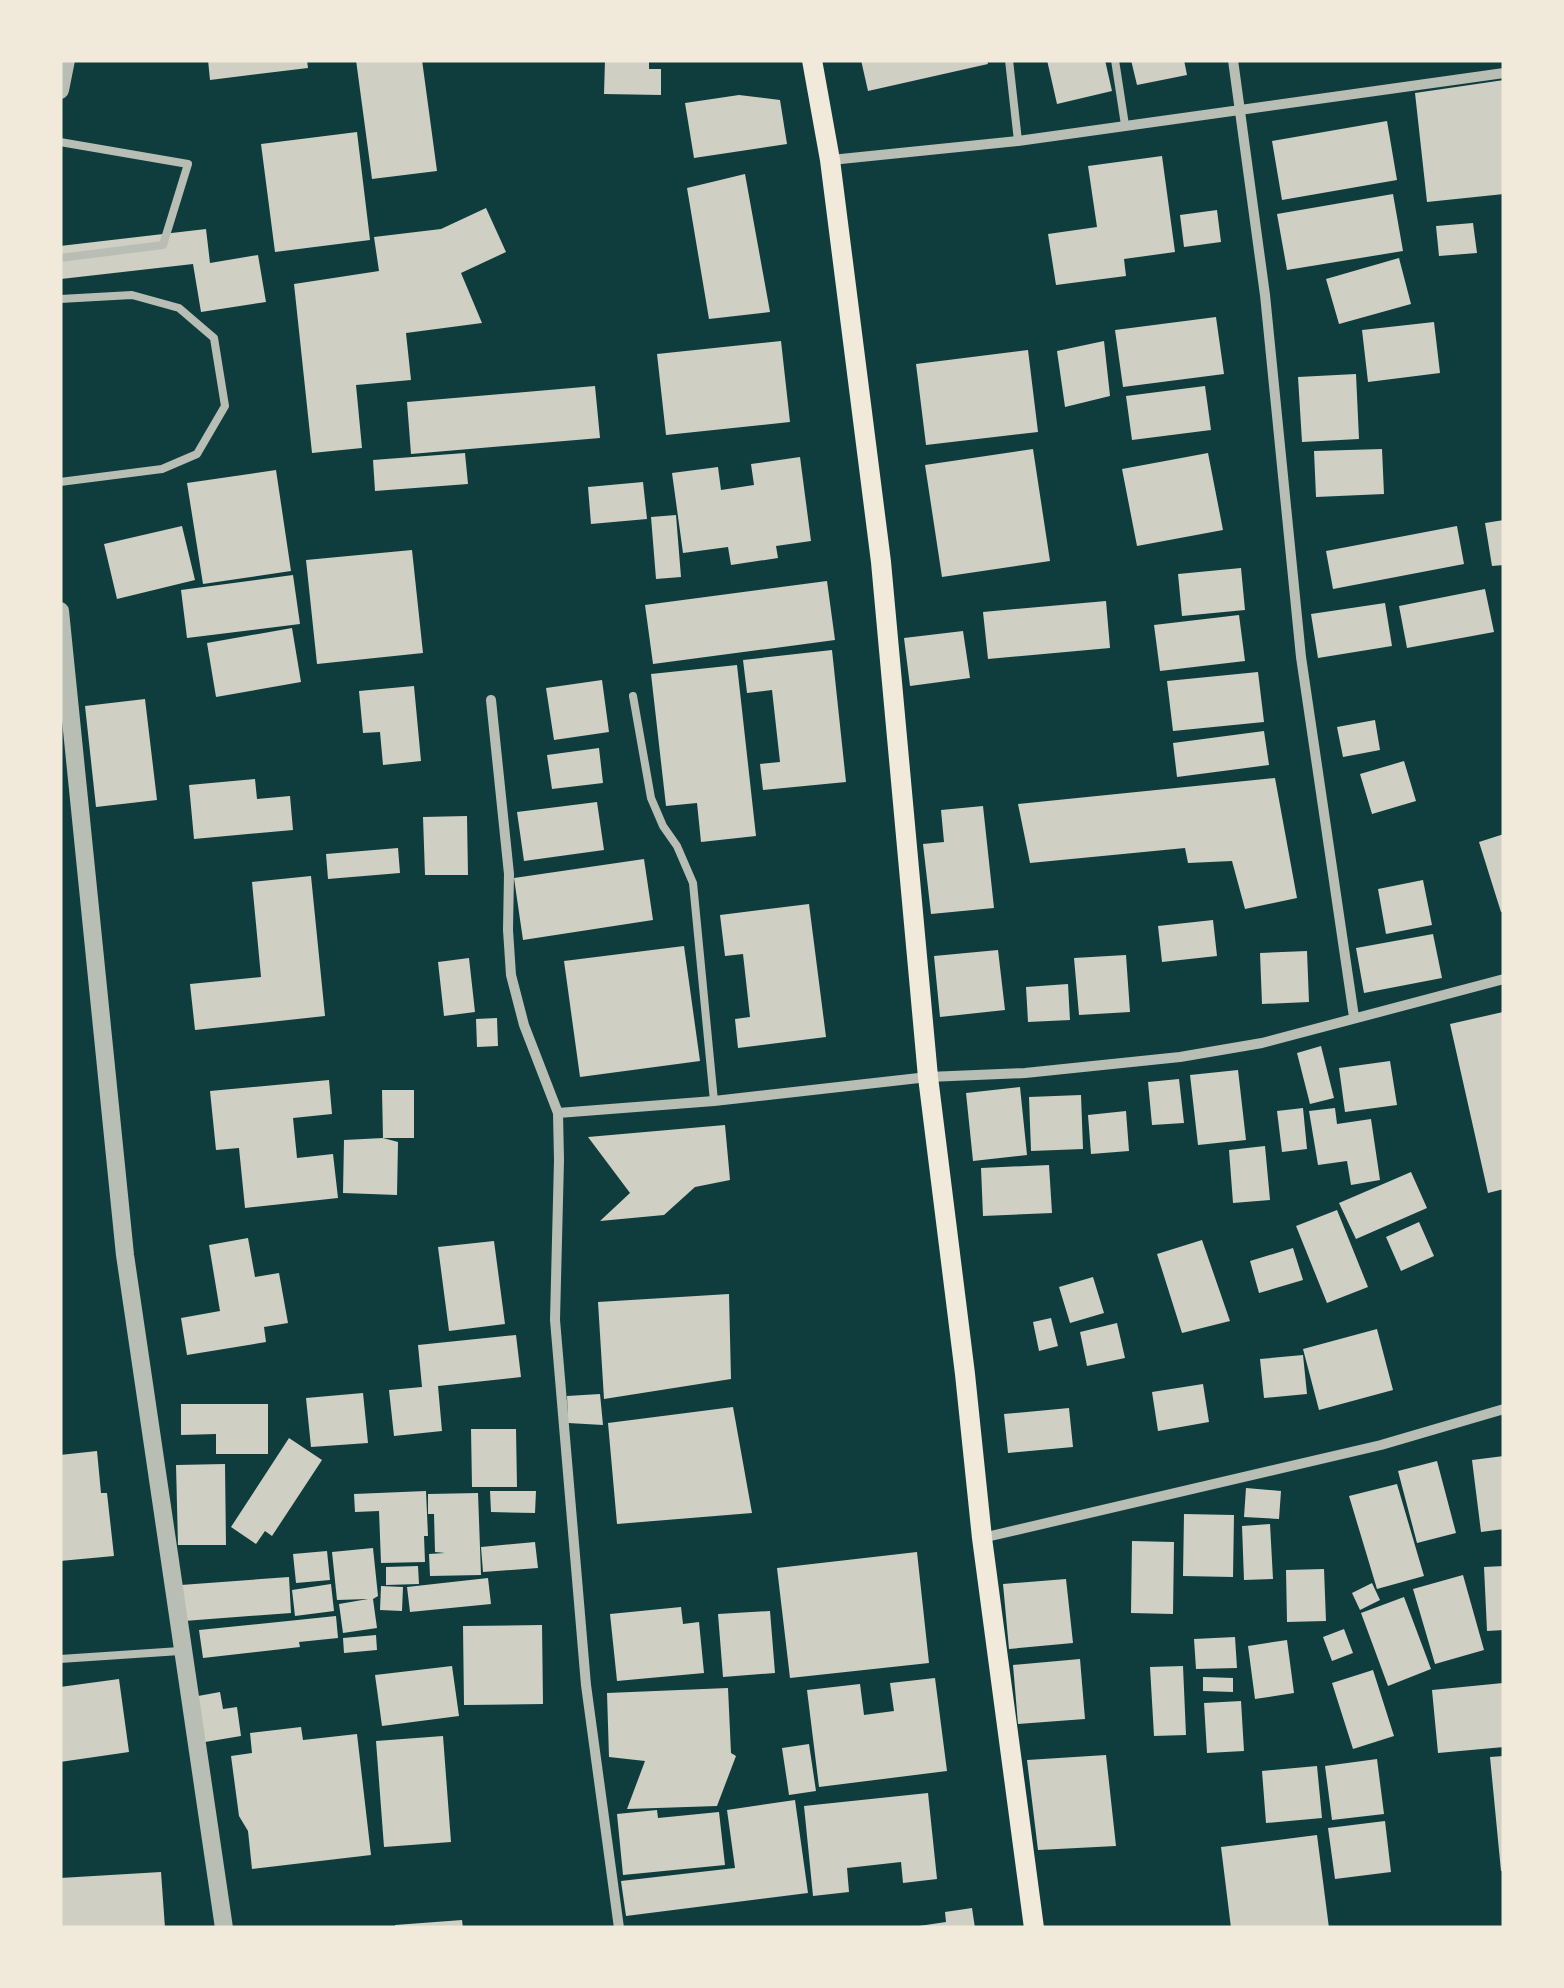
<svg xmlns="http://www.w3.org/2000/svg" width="1564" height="1988" font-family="Figtree,sans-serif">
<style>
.building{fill:#cfcfc3}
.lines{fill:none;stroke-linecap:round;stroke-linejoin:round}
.service{stroke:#b8beb3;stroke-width:8}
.minor{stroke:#b8beb3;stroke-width:10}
.tertiary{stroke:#b8beb3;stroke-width:18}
.secondary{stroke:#f1e9da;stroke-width:20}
</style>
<rect width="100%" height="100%" fill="#0f3d3e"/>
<path class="building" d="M208,60h99l1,8 -98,12z
M356,60h66l15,111 -65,8z
M605,60h44v9h12v26l-57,-1z
M861,60h126l1,4 -120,27z
M1047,60h58l7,31 -55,13z
M1131,60h53l3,15 -50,10z
M1504,80v114l-77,8 -12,-109z
M739,95l41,5 7,44 -93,14 -9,-55z
M1387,121l10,59 -115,20 -10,-59z
M357,132l13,108 -95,12 -14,-108z
M1162,156l13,96 -51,7 2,17 -70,9 -8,-51 49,-7 -9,-61z
M745,174l25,138 -61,7 -22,-131z
M1393,194l10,57 -116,19 -10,-56z
M486,208l20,44 -45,21 21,50 -76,10 5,47 -55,5 6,63 -50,5 -18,-169 85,-13 -5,-34 67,-8z
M1217,210l4,32 -37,5 -4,-32z
M1473,223l4,30 -38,3 -3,-30z
M206,229l4,34 48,-8 8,47 -65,10 -8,-48 -132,15 -1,-33z
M1399,258l12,46 -72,20 -13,-45z
M1216,317l8,57 -101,13 -8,-57z
M1434,322l6,51 -72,9 -6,-52z
M781,341l9,81 -124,13 -9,-81z
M1104,341l6,55 -45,11 -8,-56z
M1028,350l10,82 -112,13 -10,-81z
M1356,374l3,65 -57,3 -4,-65z
M595,386l5,52 -189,16 -4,-52z
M1205,386l6,44 -79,10 -6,-44z
M1033,449l17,112 -108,16 -17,-112z
M1382,449l2,45 -68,3 -2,-46z
M465,453l3,31 -93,7 -2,-31z
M1208,453l15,77 -86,16 -15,-77z
M800,457l11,84 -35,5 2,12 -47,7 -3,-18 -45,6 -11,-80 46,-6 3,23 33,-5 -3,-21z
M276,470l15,101 -88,13 -16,-101z
M643,482l4,37 -56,5 -3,-37z
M676,515l5,62 -25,2 -5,-62z
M1504,520v45l-12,1 -7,-43z
M182,526l13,54 -78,19 -13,-55z
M1457,526l7,38 -131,25 -7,-38z
M412,550l11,103 -106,11 -11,-104z
M1241,568l4,42 -63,6 -4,-42z
M293,575l7,49 -113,14 -6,-48z
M827,581l8,59 -182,24 -8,-59z
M1485,589l9,43 -87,16 -8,-42z
M1106,601l4,47 -122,11 -5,-47z
M1385,603l7,43 -74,12 -7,-44z
M1239,615l6,46 -85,10 -6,-46z
M292,628l9,54 -85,15 -9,-54z
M963,631l7,47 -60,8 -6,-48z
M832,650l14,132 -83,8 -3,-26 20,-2 -8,-72 -25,3 -4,-33z
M737,665l19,171 -55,6 -4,-39 -31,3 -15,-132z
M1258,672l6,50 -91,9 -6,-50z
M602,680l7,52 -55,8 -8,-52z
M414,686l7,75 -38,4 -3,-33 -17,1 -4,-42z
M145,699l12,101 -61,7 -11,-101z
M1375,720l5,30 -37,7 -6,-30z
M1264,731l5,34 -92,12 -4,-34z
M599,748l4,35 -51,6 -5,-34z
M1404,761l12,40 -44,13 -12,-40z
M1275,778l22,120 -52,11 -13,-48 -44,2 -3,-15 -155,15 -12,-59z
M255,779l2,20 33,-3 3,34 -99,9 -5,-54z
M597,802l7,48 -80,11 -7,-49z
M983,806l11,102 -63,6 -8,-70 21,-2 -3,-32z
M467,816l1,59h-43l-2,-58z
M1504,834v77l-3,1 -22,-70z
M398,848l2,25 -72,6 -2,-25z
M644,859l9,61 -130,20 -9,-62z
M311,876l14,140 -130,14 -5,-46 71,-7 -9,-95z
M1423,880l9,45 -46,9 -8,-45z
M809,904l17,133 -88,11 -3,-29 15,-2 -7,-63 -18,2 -5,-41z
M1213,920l4,36 -55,6 -4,-36z
M1433,934l9,44 -78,15 -8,-45z
M684,946l16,115 -120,16 -16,-116z
M998,950l7,60 -65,7 -6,-61z
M1307,951l2,51 -47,2 -2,-51z
M1126,955l4,57 -51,3 -5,-57z
M469,958l6,54 -31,4 -6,-54z
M1068,984l2,36 -42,2 -2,-35z
M1503,1012l1,177 -16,4 -38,-169z
M497,1018l1,28 -21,1 -1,-28z
M1321,1046l13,52 -24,6 -13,-51z
M1390,1061l7,44 -52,7 -6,-44z
M1238,1070l8,70 -48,5 -8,-70z
M1179,1079l5,44 -32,2 -4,-43z
M329,1080l3,34 -39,4 4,40 36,-4 5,44 -93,10 -6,-60 -23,2 -6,-59z
M1020,1087l7,68 -54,6 -7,-68z
M382,1090h32v48h-31z
M1081,1095l2,54 -52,2 -2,-54z
M1303,1108l4,41 -25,3 -5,-41z
M1335,1108l2,16 34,-5 9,61 -29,5 -4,-24 -29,4 -9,-54z
M1126,1111l3,40 -38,3 -3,-39z
M725,1125l5,55 -35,7 -31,28 -64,6 30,-28 -42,-56z
M383,1138l15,4 -1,53 -54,-2 1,-53z
M1265,1146l5,54 -37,3 -4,-53z
M1049,1165l3,48 -69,3 -2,-48z
M1411,1172l16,36 -71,31 -17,-36z
M1337,1210l31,77 -41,16 -31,-77z
M1419,1222l15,34 -33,15 -15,-34z
M248,1238l7,39 24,-4 9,50 -24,4 2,15 -79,13 -6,-37 39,-7 -11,-66z
M1202,1240l28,81 -48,12 -25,-79z
M494,1241l11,83 -56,7 -11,-84z
M1293,1248l10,32 -44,13 -9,-32z
M1093,1277l11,36 -34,10 -11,-36z
M729,1294l2,85 -127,20 -6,-97z
M1051,1318l7,28 -19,5 -6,-29z
M1117,1323l8,35 -38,8 -7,-34z
M1377,1329l16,61 -74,20 -16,-61z
M516,1335l5,42 -83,9 4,45 -48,5 -5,-46 33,-3 -4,-42z
M1303,1355l4,39 -43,4 -4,-39z
M1203,1384l6,38 -51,9 -6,-39z
M363,1393l5,50 -57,4 -5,-49z
M600,1394l3,31 -35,-2 -1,-27z
M181,1404h87v50h-52v-20l-35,1z
M733,1407l19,106 -135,11 -9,-101z
M1069,1408l4,39 -65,6 -4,-39z
M471,1429h45l1,58h-45z
M289,1438l33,22 -50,76 -7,-5 -9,13 -25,-17z
M97,1451l4,42h6l7,63 -54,5v-106z
M1504,1456v73l-23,3 -9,-72z
M1437,1461l19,72 -39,10 -19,-72z
M225,1464l1,81h-48l-2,-80z
M1397,1484l27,92 -47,13 -28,-93z
M1246,1488l35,3 -2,28 -35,-2z
M426,1491l2,45h-4l1,26 -44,1 -2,-52 -24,1 -1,-18z
M490,1491h46l-1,22 -44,-1z
M478,1493l3,82 -51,1 -1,-22 16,-1 -10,-1 -1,-38h-6v-20z
M1184,1514l50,1 -1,62 -50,-1z
M1270,1524l3,55 -29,1 -2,-54z
M1132,1541l42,1 -1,72 -42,-1z
M535,1542l3,26 -55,4 -2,-25z
M373,1548l5,48 -5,3 4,29 -34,5 -4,-29 29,-5 -31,1 -5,-48z
M327,1551l3,29 -34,3 -3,-29z
M917,1552l12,111 -139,15 -13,-110z
M418,1566l1,18 -33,1v-18z
M1504,1566v64l-17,1 -3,-64z
M1324,1569l2,52 -39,1 -1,-52z
M1463,1575l21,75 -49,14 -22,-75z
M289,1577l2,36 -107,8 -3,-36z
M488,1578l3,26 -81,8 -3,-25z
M1066,1579l7,64 -64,6 -6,-65z
M1372,1583l8,17 -20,10 -8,-17z
M331,1584l3,27 -39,5 -3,-26z
M381,1586l22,1 -1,24 -22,-1z
M1404,1597l27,72 -43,17 -27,-73z
M681,1607l2,17 16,-2 5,51 -87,8 -7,-67z
M770,1611l5,62 -52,4 -5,-63z
M336,1616l2,22 -39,4 1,5 -97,11 -4,-28z
M542,1625l1,79 -79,1 -1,-79z
M1344,1629l9,24 -21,8 -9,-24z
M376,1635l1,15 -33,3 -1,-15z
M1235,1637l2,31 -41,1 -2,-30z
M1287,1640l7,53 -39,6 -7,-53z
M1080,1659l5,60 -67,5 -5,-59z
M452,1666l7,50 -77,10 -7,-51z
M1183,1666l3,69 -32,1 -4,-69z
M1373,1670l21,66 -41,13 -21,-66z
M1203,1677l30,1v14l-30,-1z
M935,1678l12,93 -128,16 -12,-97 53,-6 4,31 30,-4 -4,-28z
M119,1679l10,73 -69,10v-75z
M1503,1683l1,64 -66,6 -6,-63z
M728,1688l3,65 5,3 -19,50 -90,3 18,-48 -36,-4 -2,-64z
M220,1692l3,17 14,-2 4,29 -36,6 -7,-46z
M1241,1701l3,50 -37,2 -3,-50z
M301,1727l2,13 54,-6 14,121 -119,14 -4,-38 -9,-15 -8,-60 21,-3 -2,-20z
M443,1736l8,106 -67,5 -8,-106z
M809,1744l7,47 -27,4 -7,-47z
M1106,1755l10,91 -78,4 -11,-90z
M1504,1756v115h-3l-11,-114z
M1377,1759l7,55 -52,6 -7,-54z
M1317,1766l5,52 -56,5 -4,-52z
M928,1793l9,86 -34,4 -2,-21 -54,6 2,24 -36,4 -9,-90z
M795,1800l13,93 -182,23 -5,-35 114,-13 -8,-58z
M657,1810l1,8 61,-6 6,53 -102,10 -6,-61z
M1385,1821l6,51 -56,7 -7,-51z
M1317,1835l12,93h-98l-10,-81z
M161,1872l4,56h-105v-50z
M972,1908l3,20h-56v-2l27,-4 -1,-10z
M462,1920l1,8h-68v-3z"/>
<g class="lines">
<path class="service" d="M1009,60l9,81
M1115,60l10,65
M60,142l128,22 -25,81 -103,13
M60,299l72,-4 47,13 35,30 11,68 -28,48 -35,15 -102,13
M633,696l18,102 12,28 14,20 16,37 21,218
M60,1659l120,-8"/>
<path class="minor" d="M1233,60l32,235 36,362 53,360
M831,160l187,-19 486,-68
M491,700l18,174 -1,56 3,45 13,50 34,88 1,47 -4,160 31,365 33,243
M558,1113l156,-12 214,-24 97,-4 155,-16 82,-14 242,-64
M982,1538l399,-93 123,-36"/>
<path class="tertiary" d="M60,90l6,-30
M60,611l65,644 99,673"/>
<path class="secondary" d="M812,60l18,100 51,402 47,515 37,297 17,164 52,390"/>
</g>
<rect width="1564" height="1988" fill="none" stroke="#f1e9da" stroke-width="125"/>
</svg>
